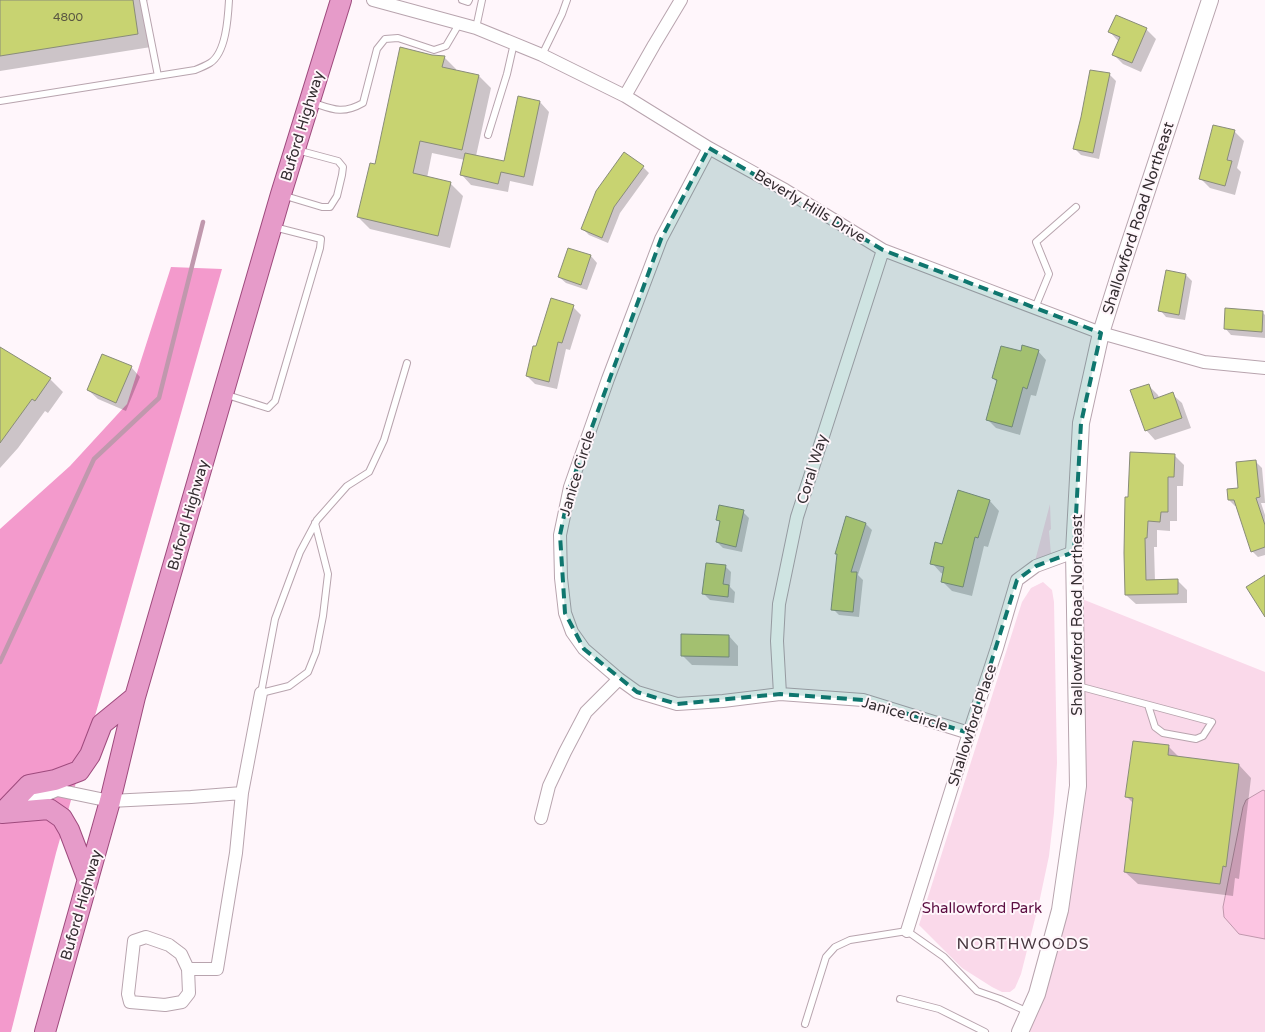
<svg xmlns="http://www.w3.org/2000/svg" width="1265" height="1032" font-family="'Varela Round',sans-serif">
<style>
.green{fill:#fad9ea}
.forest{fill:#f39acc}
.water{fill:#fcc5e2;stroke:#c098ad}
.shadow{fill:#0003}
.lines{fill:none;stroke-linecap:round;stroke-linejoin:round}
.stream{stroke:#c098ad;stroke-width:4.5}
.building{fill:#c8d371;stroke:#898c79}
.service-casing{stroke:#b8a4ae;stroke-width:8}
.minor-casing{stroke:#b8a4ae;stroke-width:14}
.tertiary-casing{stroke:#b8a4ae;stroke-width:18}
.primary-casing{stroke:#9e4a7d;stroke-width:22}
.service{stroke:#fff;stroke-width:6}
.minor{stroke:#fff;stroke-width:12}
.tertiary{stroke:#fff;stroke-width:16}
.primary{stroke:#e69bc9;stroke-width:20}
.marked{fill:#0f766e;fill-opacity:0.2;stroke:#0f766e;stroke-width:4;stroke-dasharray:10 6;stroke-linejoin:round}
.labels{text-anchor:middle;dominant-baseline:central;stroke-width:4;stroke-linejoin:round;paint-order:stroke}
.number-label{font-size:12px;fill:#5a5742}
.street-label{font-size:15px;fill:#352e32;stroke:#fff6fb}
.park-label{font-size:15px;fill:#5b0d41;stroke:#fff6fb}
.neighbourhood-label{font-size:16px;letter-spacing:1px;fill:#483840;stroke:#fff6fb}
</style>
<rect width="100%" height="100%" fill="#fff6fb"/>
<path class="green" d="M1050,504l1,25 -2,2 2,23 -3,3 -13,4z
M1043,582l9,8 2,12 3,161 -3,50 -5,43 -10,47 -18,71 -6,14 -5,4h-8l-10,-5 -30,-19 -43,-43 103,-323 9,-14z
M1067,593l198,79v360h-243l31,-108 24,-160z"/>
<path class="forest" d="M171,267l51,2 -166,584 -45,179h-11v-503l70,-63 57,-62z"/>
<path class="water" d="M1263,790l2,1v148l-26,-5 -15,-17 -1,-10 20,-100 3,-7z"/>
<path class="shadow" d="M0,0h149l-6,1 8,46 -151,24z
M1146,29l10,10 -15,33 -18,-8 -9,-9 5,-13 -9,-10z
M432,56l12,1 12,12v2l23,5 12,12 -15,68 29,7 35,-61 9,10 -16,74 -23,-5 -2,11 -37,-7 -9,-10 3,-15 -33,-7 -5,25 23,5 13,13 -13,52 -80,-19 -12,-12 18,-52z
M1110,75l6,6 -17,78 -18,-4 -6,-6z
M1214,126l21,6 9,9 -7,27 4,4 -6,23 -25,-7 -10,-10z
M643,167l6,6 -29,40 -12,30 -19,-8 -6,-6z
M569,249l22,7 6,7 -10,27 -21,-7 -7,-6z
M1186,275l6,6 -7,39 -19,-3 -6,-7z
M573,307l8,8 -11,35 -4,-1 -9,40 -22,-5 -8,-8 10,-28z
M1263,313l2,2v23l-34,-3 -6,-7z
M0,349l50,30 13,13 -15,21 -3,-2 -27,37 -18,20z
M1038,351l8,9 -10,36 -5,-1 -11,40 -24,-7 -8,-8 10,-37 -5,-5 28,-25z
M131,367l9,10 -14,34 -28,-12 -10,-9z
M1148,385l10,10 1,3 13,-4 10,9 9,25 -36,12 -9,-10z
M1174,455l10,10 -1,21h-6v35h-7v10l-13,-1v17h-3l1,34 22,-1 10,10v13l-51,1 -10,-9 3,-97z
M1255,461l7,7 3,34v1h-4l4,12v40l-7,2 -6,-6 -15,-45h-2l-6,-6 11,-11z
M990,501l9,10 -11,36 -4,-1 -12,50 -20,-5 -10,-10 2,-7 -3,-1 -9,-10 11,-18z
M743,512l6,6 -7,34 -19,-4 -6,-6 4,-19 -4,-4z
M866,524l6,6 -14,45 5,5 -4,37 -20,-2 -6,-6z
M725,566l6,6 -1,15 5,5 -1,11 -24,-3 -6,-6z
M729,636l9,10v20l-46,-1 -10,-10z
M1168,746l12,12 59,7 12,13 -12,101 -4,-1 -2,18 -95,-12 -13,-12 9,-68 -7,-7z"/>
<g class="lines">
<path class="stream" d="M0,662l94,-203 65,-61 44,-176"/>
</g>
<path class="building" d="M0,0h133l5,34 -138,22z
M1116,15l31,13 -15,35 -20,-8 8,-18 -12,-5z
M400,47l32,8 13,1 -3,11 37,8 -17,75 -42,-9 -7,32 38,9 -13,54 -81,-19 13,-54 5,1z
M1090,70l20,3 -17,80 -20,-4 8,-32z
M518,96l22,5 -16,76 -23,-5 -3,12 -38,-9 5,-22 39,8z
M1213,125l22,5 -8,30 5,1 -7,25 -26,-7z
M624,152l20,14 -30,41 -12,31 -21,-9 15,-38z
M568,248l23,7 -10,30 -23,-8z
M1166,270l20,4 -7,41 -21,-4z
M551,298l23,7 -12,38 -4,-1 -9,40 -23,-6 7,-30h3z
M1225,308l38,3 -1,21 -38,-3z
M1022,345l17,5 -12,39 -4,-2 -11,40 -26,-7 11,-40 -5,-2 9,-32 20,5z
M0,347l51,31 -16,23 -3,-2 -32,44z
M102,354l30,12 -16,37 -29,-13z
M1149,384l5,15 19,-7 9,26 -37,13 -15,-41z
M1130,452l45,2 -1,23h-6v35h-7l-1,10 -12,-1 -1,17h-2l1,42 32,-1v15l-53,1 -1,-42 1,-56h3z
M1256,460l4,37 -4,1 9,27v22l-14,5 -17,-52h-6l-1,-11 11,-1 -2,-26z
M958,490l32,10 -12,38 -3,-1 -12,50 -22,-5 3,-15 -14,-3 5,-22 7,2z
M719,505l25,5 -8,37 -20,-5 4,-21 -4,-1z
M846,516l20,7 -15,49h6l-4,40 -22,-2 6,-56h-2z
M706,563l20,2 -3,19 6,1 -1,12 -26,-3z
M1265,575v42l-19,-30z
M681,634l48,1v22l-48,-1z
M1133,741l36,4 -1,10 71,9 -13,103 -3,-1 -3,18 -96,-12 9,-74 -8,-1z"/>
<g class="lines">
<defs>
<path id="service" d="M143,0l15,76
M462,0l6,2 1,-2
M476,28l6,-28
M542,55l20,-41 5,-14
M0,101l195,-31c5,-2 10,-4 15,-7 16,-10 18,-45 19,-63
M311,102c21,7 31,13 52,1l14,-54 8,-10 13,-1 36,12 12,-4 13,-22
M488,135l19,-61 7,-31
M282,195l40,12h8l7,-11 5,-21 1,-8 -5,-6 -41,-11
M1035,308l14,-34 -13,-32 40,-35
M224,394l44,14 7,-7 45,-153 1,-9 -47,-12
M315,523l13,51 -5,42 -7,36 -8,20 -19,14 -28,7 14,-74 25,-67 17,-32 30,-34 22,-14 15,-32 23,-77
M1078,686l131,35
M1148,705l7,22 8,6 33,6 7,-3 9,-14
M900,999l39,10 46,23
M805,1024l21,-67 9,-10 15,-7 57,-9 37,26 33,34 23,8 28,13"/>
<path id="minor" d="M373,0l103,28 66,27 83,41 84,52 76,42 98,60 218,83 103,29 61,6
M625,96l29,-51 27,-45
M709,148l-48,91 -53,140 -38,108 -10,48 1,43 4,35 7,19 12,17 35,30 18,13 40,12 46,-3 57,-7 83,6 106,33
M780,694l-3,-53 2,-37 18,-87 86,-267
M17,807l40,-17 53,11 81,-4 51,-4 19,-100
M541,818l8,-32 16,-34 21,-40 33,-33
M907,931l62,-198 28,-85 20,-68 19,-14 38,-14
M188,969l1,24 -7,9 -17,3 -35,-3 -2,-8 6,-53 12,-4 23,8 12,9 7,15h29l19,-116 6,-60"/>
<path id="tertiary" d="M1020,1032l17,-38 23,-84 18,-124 -4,-234 7,-129 20,-90 21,-67 88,-266"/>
<path id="primary" d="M2,813l27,-28 26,-5 24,-9 11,-16 12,-31 33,-27
M2,813l47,-4 13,9 7,12 19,50
M45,1032l65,-231 25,-104 146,-503 60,-194"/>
</defs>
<use href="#service" class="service-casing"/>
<use href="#minor" class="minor-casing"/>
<use href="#tertiary" class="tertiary-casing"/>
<use href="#primary" class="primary-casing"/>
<use href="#service" class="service"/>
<use href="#minor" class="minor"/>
<use href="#tertiary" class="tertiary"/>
<use href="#primary" class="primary"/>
</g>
<path class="marked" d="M709,148l174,102 218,83 -20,90 -7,129 -38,14 -19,14 -48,153 -106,-33 -83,-6 -103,10 -40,-12 -53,-43 -19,-36 -5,-78 10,-48 91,-248z"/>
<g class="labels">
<g class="number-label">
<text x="68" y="17">4800</text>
</g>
<g class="street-label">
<text transform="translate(302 126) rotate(-73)">Buford Highway</text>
<text transform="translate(810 206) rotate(31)">Beverly Hills Drive</text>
<text transform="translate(1138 218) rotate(-72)">Shallowford Road Northeast</text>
<text transform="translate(812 469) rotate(-73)">Coral Way</text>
<text transform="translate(577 473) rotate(-73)">Janice Circle</text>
<text transform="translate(188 515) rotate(-74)">Buford Highway</text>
<text transform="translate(1077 615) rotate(-90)">Shallowford Road Northeast</text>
<text transform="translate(905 714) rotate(16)">Janice Circle</text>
<text transform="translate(972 725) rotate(-72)">Shallowford Place</text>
<text transform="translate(81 905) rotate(-74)">Buford Highway</text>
</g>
<g class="park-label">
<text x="982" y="908">Shallowford Park</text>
</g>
<g class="neighbourhood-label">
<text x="1023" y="944">NORTHWOODS</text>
</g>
</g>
</svg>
